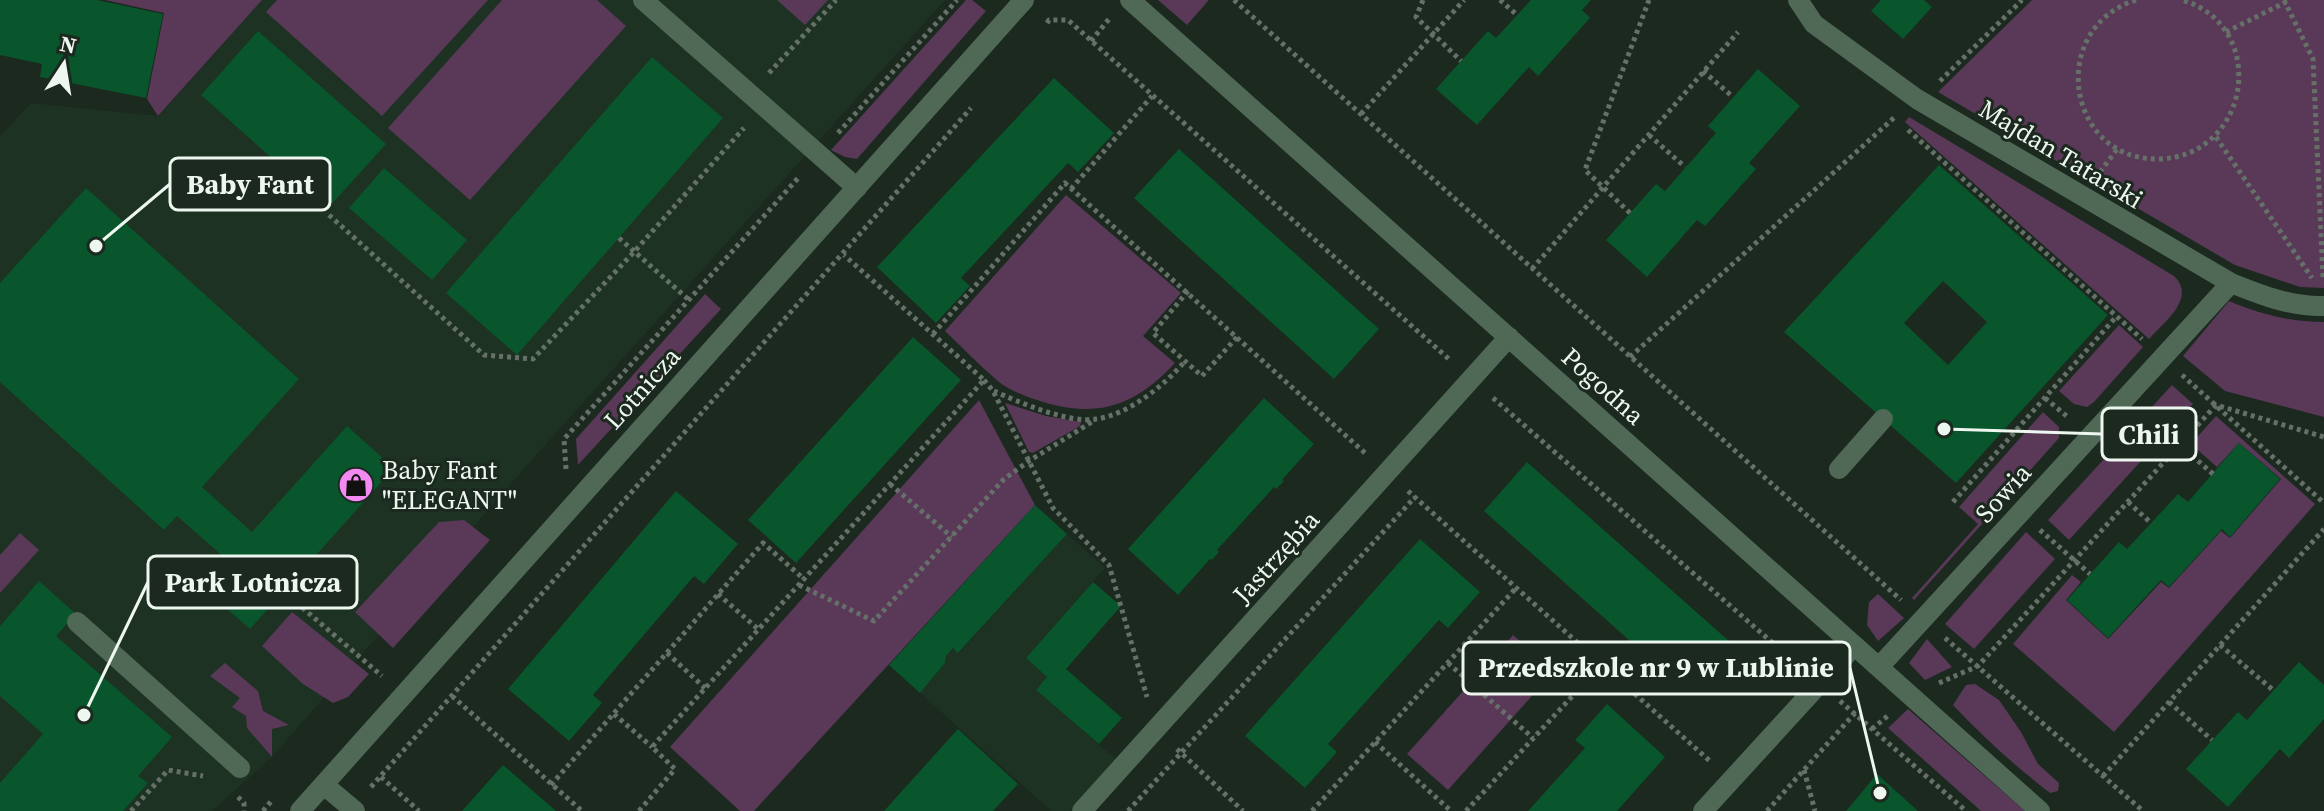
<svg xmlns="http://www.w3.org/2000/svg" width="2324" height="811" font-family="'Source Serif 4',serif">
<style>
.built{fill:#1d3223}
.green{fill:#593858}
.building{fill:#09552c;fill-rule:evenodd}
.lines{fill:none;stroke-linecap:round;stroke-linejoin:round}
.path{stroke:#657168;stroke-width:5;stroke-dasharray:4 4;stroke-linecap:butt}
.lane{stroke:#4f6956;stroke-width:20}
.street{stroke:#4f6956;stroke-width:20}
.labels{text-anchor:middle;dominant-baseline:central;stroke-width:6;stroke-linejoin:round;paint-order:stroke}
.street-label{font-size:26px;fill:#edf7ef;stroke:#1b291f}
.poi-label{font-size:26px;fill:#edf7ef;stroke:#1b291f;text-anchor:start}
.leader{fill:none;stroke:#edf7ef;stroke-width:3}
.callout-dot{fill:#edf7ef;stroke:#1b291f;stroke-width:3}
.callout{fill:#1b291f;stroke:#edf7ef;stroke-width:3}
.callout-label{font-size:28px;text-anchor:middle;font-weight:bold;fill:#edf7ef}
</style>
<rect width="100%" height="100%" fill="#1b291f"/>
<path class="built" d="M262,0h683l-408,454 -265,303 -60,54h-212v-675l31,-33 128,13z
M1067,534l38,34 -79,90 21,19 -10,14 81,70 -47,50h-20l-131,-118 25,-30 1,-7 7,-8 6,5z"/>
<path class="green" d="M105,0h157l-104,116 -11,-17 17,-86z
M277,0h211l-106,116 -116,-104z
M502,0h95l29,26 -156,174 -82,-72z
M777,0h51l-23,25z
M966,0h6l14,11 -129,148 -12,-2 -14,-7z
M1158,0h50v1l-21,24z
M2032,0h292v288l-24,-1 -65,-22 -297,-173z
M1909,117l265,159c23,22 -10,46 -25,63l-244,-217z
M1066,195l115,98 -38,43 32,27c-39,42 -76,56 -132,39 -15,-5 -31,-10 -44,-20 -19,-16 -36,-34 -54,-51z
M705,294l16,15 -143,156 -2,-26z
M2229,301c30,13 62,21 95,21v95l-99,-26 -42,-35z
M2119,325l24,22 -49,55 -7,5 -13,-3 -15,-13z
M2172,385l21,19 -124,136 -21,-20z
M979,400l56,105 -281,306h-14l-70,-64z
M1005,403l41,13 35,6 -1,4 -47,27 -4,-1z
M2043,412l16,15v11l-145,162 -2,-2 66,-74 -19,-17z
M2216,416l99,88 -201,228 -101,-88 59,-69 9,7 -15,18 42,39 53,-57 8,6 52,-57 9,7 51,-59 -42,-36 -22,24 -26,-23z
M464,520l26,20 -97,108 -38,-36 84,-90z
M2026,532l29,27 -81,90 -29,-25z
M20,533l19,17 -39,43v-38z
M1878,594l26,24 -26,23 -11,-16 2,-23z
M292,612l77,62 -21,23 -15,6 -30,-19 -41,-38z
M1513,635l41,36 -106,119 -41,-36z
M1927,639l25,28 -27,13 -16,-17z
M225,663l33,28 5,20 26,14 -17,4v28l-25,-29 -1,-12 -14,-9 8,-9 -30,-22z
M1975,684l24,16 22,32 17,32 21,19 -1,8 -8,2c-35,-27 -67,-56 -97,-88l13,-20z
M1908,709l117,102h-44l-93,-83z"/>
<path class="building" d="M0,0h97l66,14 -17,84 -106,-21 2,-13 -42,-9z
M1531,0h60l-9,10 8,8 -52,58 -9,-9 -52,58 -41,-36 52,-58 8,7z
M1881,0h43l8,7 -29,32 -32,-28z
M258,31l128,113 -58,64 -127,-113z
M652,57l71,61 -206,237 -71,-62z
M1758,69l42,37 -51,57 7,6 -51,57 -8,-6 -50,57 -41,-37 50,-56 9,7 51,-58 -8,-7z
M1054,78l60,55 -36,39 -10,-9 -107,115 9,8 -34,37 -59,-56z
M1179,149l200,180 -45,50 -200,-181z
M1939,165l169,150 -152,168 -172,-151zM1943,281l44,41 -39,43 -44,-42z
M384,168l83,72 -35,40 -83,-72z
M86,188l213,191 -97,108 50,45 95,-106 47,42 -144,161 -48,-42 25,-27 -50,-44 -13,14 -164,-148v-99z
M913,337l48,43 -165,183 -48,-43z
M1264,398l50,46 -32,36 2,1 -8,8 -2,-2 -57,63 2,2 -7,8 -2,-1 -32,36 -50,-46z
M2239,443l41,36 -50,58 -8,-8 -53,58 -8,-7 -53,58 -41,-38 52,-58 8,7 51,-55 10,8z
M1527,462l202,179 -44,49 -201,-179z
M676,491l62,53 -34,40 -10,-8 -101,119 9,8 -33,38 -61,-52z
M1035,505l32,29 -109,119 -5,-5 -7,8 -1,7 -25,30 -31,-28z
M1420,539l60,53 -32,36 -9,-8 -111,124 9,8 -32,36 -60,-52z
M39,581l37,33 -20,22 116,101 -34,39 10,7 -25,28h-123v-28l43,-49 -43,-38v-70z
M1093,582l28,24 -55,63 56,49 -23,26 -63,-54 11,-13 -21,-19z
M2299,662l25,23v34l-35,39 -9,-9 -52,58 -42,-38 52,-57 9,8z
M1607,704l58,53 -48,54h-89l57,-63 -10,-8z
M958,729l60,55 -25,27h-109z
M503,765l53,46h-94z
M1877,774l41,37h-72z"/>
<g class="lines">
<path class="path" d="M1234,0l667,600
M1423,0l-7,17 45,44
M1500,0l17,15
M2136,0c-89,28 -70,160 22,159 93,-2 112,-133 24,-159
M2284,0l29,59 10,219
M1047,23l2,-3h19l382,340
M2226,32l60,-30
M1091,41l18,-22
M1703,71l30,26
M769,73l67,-73
M1940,81l82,-81
M1361,114l103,-114
M1908,130l234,209
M838,133l119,-133
M1649,135l36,32
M2216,137l96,141
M2100,172l18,-24
M1071,189l81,-93
M1630,213l-45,-43 64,-170
M329,215l155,140 49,4 101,-107 110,-124
M619,238l70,62
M1532,269l206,-237
M1188,291l-35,42 49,43 36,-40
M933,334l132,-151 300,270
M1630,357l266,-241
M2182,375l142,128
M984,380l9,11 60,117 56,57 38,132
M994,391c24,11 76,33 102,28 32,-4 69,-34 89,-58
M1493,398l306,268
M2045,398l24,20
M2180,445l33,29
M566,469l-2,-30 235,-262
M890,484l62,53
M1408,491l303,271
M1953,502l163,-185
M2128,502l23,21
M2040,530l50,44
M799,585l75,36 130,-142 25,-18 66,-41
M284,592l98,84
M718,594l40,35
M1945,638l198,173
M2220,645l53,45
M667,653l38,35
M1448,663l85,75
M1939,683l39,-17 238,-261 108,32
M452,696l130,115
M1840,701l126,110
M2169,702l43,38
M614,714l38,33
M1872,729l18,-15
M1375,742l76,69
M1177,749l66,62
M1804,770l11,41
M2103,776l221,-247
M381,777l38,34
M551,785l212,-242 41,36
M371,787l600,-679
M238,797l6,6v8
M131,811l37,-41 35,6
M263,811l10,-12
M639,811l36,-42 -23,-22 332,-367 -140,-125
M1128,811l287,-314
M1312,811l205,-224
M1466,811l137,-148
M1767,811l88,-98"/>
<path class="lane" d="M643,0l214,188
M1839,469l44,-50
M77,622l163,146"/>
<path class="street" d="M1130,0l910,811
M1798,0l16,24 103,75 314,184c30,12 60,24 93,23
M1879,667l352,-384
M324,785l31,26
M300,811l724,-811
M1082,811l427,-474
M1703,811l151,-165"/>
</g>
<defs>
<symbol id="shop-disc" viewBox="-11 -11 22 22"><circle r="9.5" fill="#f38af2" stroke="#1b291f"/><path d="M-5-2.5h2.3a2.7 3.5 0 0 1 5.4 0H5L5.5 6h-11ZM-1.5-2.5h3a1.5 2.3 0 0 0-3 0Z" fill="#111"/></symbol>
</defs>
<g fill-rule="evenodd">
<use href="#shop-disc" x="336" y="465" width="40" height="40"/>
</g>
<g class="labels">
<g class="street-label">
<text transform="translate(2061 154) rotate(31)">Majdan Tatarski</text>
<text transform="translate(1603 386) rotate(42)">Pogodna</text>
<text transform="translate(642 388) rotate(-48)">Lotnicza</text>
<text transform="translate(2003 493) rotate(-48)">Sowia</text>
<text transform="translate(1276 557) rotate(-48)">Jastrzębia</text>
</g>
<g class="poi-label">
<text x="382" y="470">Baby Fant<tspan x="382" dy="30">"ELEGANT"</tspan></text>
</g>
</g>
<path class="leader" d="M96 246L170 184M1944 429L2102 434M84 715L148 582M1880 793L1850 668"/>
<g class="callout-dot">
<circle cx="96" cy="246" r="8"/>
<circle cx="1944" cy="429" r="8"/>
<circle cx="84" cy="715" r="8"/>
<circle cx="1880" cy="793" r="8"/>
</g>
<g class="callout">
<rect x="170" y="158" width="160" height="52" rx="8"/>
<rect x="2102" y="408" width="94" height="52" rx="8"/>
<rect x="148" y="556" width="209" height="52" rx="8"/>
<rect x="1463" y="642" width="387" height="52" rx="8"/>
</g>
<g class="callout-label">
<text x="250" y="194">Baby Fant</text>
<text x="2149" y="444">Chili</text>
<text x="253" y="592">Park Lotnicza</text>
<text x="1656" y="677">Przedszkole nr 9 w Lublinie</text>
</g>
<g transform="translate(64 64) rotate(12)" stroke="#1b291f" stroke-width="6" paint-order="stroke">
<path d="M0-6L14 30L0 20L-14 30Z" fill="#edf7ef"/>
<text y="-12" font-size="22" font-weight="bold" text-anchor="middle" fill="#edf7ef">N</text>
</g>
</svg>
